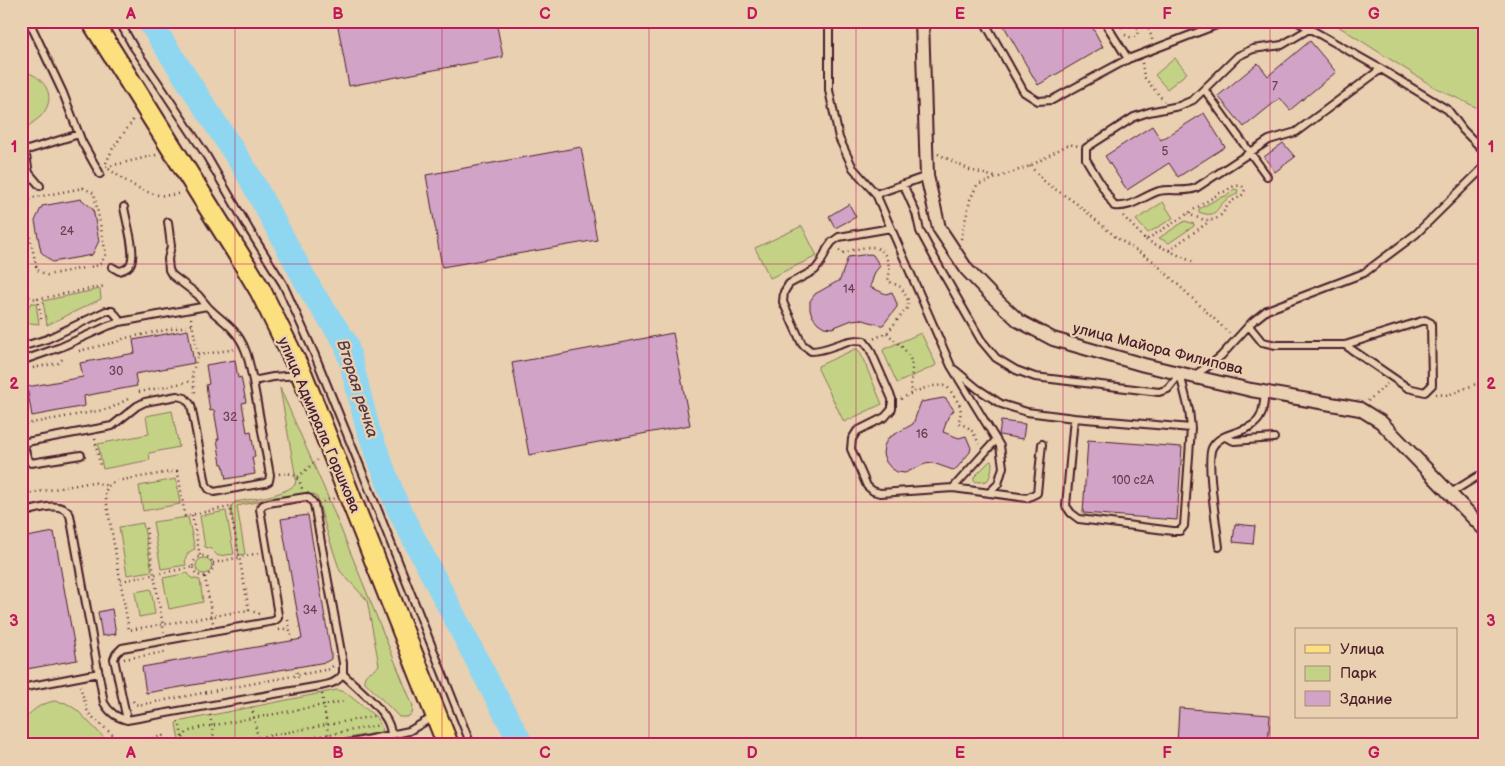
<svg xmlns="http://www.w3.org/2000/svg" width="1505" height="766" font-family="'Balsamiq Sans',sans-serif">
<style>
.green{fill:#c4d286;stroke:#877858}
.lines{fill:none;stroke-linecap:round;stroke-linejoin:round}
.river{stroke:#8fd6f1;stroke-width:24}
.building{fill:#d1a4c7;stroke:#4a1f2b}
.lane-casing{stroke:#4a1f2b;stroke-width:10}
.street-casing{stroke:#4a1f2b;stroke-width:16}
.primary-casing{stroke:#4a1f2b;stroke-width:24}
.path{stroke:#4a1f2b;stroke-width:2.5;stroke-dasharray:1 4;stroke-linecap:butt}
.lane{stroke:#e9d0b1;stroke-width:6}
.street{stroke:#e9d0b1;stroke-width:12}
.primary{stroke:#fce080;stroke-width:20}
.grid{fill:none;stroke:#c2185b;stroke-width:1;stroke-opacity:0.55}
.labels{text-anchor:middle;dominant-baseline:central;stroke-width:4.5;stroke-linejoin:round;paint-order:stroke}
.number-label{font-size:12px;fill:#6c4052}
.street-label{font-size:15px;fill:#4a1f2b;stroke:#e9d0b1}
.water-label{font-size:16px;font-style:italic;fill:#543a49;stroke:#e9d0b1}
.neatline{fill:none;stroke:#c2185b;stroke-width:2}
.grid-label{font-size:16px;text-anchor:middle;font-weight:bold;fill:#c2185b}
</style>
<rect width="100%" height="100%" fill="#e9d0b1"/>
<filter id="ink" filterUnits="userSpaceOnUse"><feTurbulence type="fractalNoise" baseFrequency=".02" numOctaves="2"/><feDisplacementMap in="SourceGraphic" scale="10" xChannelSelector="R" yChannelSelector="G"/><feConvolveMatrix kernelMatrix="1 2 1 2 8 2 1 2 1" color-interpolation-filters="sRGB"/></filter>
<g filter="url(#ink)">
<path class="green" d="M1330,21h154v90l-50,-24z
M1175,58l12,15 -20,16 -12,-14z
M21,70c6,2 14,5 18,9 13,11 13,26 1,38 -6,5 -13,10 -19,15z
M1234,189l4,1 -1,4c-3,2 -8,3 -11,6 -11,9 -9,19 -27,12v-3l18,-10 11,-4z
M1163,202l10,16 -25,15 -12,-13z
M1185,221l9,3v2l-25,17 -10,-5z
M802,226l15,30 -47,22 -15,-30z
M100,289l1,10 -54,26 -4,-24z
M31,303h5l3,21 -18,-2v-6z
M921,333l15,31 -1,2 -38,17 -14,-32 1,-2z
M855,349h2l3,3 22,52 -38,18 -26,-53v-3z
M280,388l47,107 86,211 -1,8 -5,3h-8l-35,-36c0,-10 11,-9 15,-16l-12,-65 -27,-29 -12,-36 -11,-38 -4,-3 -48,9 -4,-2 -24,5 8,48 -6,1 -8,-45 1,-5 3,-3c20,-4 44,-5 60,-17l1,-6z
M172,411l7,36 -30,6 1,7 -47,9 -5,-25 51,-10 -3,-18z
M990,461l2,1c0,7 -1,14 -5,19l-9,1 -4,-1v-4z
M176,479l4,25 -37,7 -4,-25z
M226,511l8,43 -16,2 -7,-7 -6,-2 -5,-31z
M188,517l7,32c-8,3 -11,8 -9,16l-25,4 -8,-47z
M143,523l9,48 -25,4 -8,-48z
M196 566a8 8 0 1 1 16 0a8 8 0 1 1-16 0Z
M188,573l3,5 9,2 3,22 -34,7 -6,-31z
M151,589l4,25 -16,3 -4,-25z
M337,690l8,2 31,25 6,11 -1,4 -71,13h-130l-4,-21 1,-2z
M54,701l12,2 11,7 34,35h-90v-22c12,-13 16,-18 33,-22z"/>
<g class="lines">
<path class="river" d="M149,21l98,151 66,122 33,49 22,86 30,79 85,164 39,73"/>
</g>
<path class="building" d="M337,21h159l7,36 -154,29z
M1001,21h88l14,26 -65,38z
M1310,41l26,31 -46,38 -10,-12 -36,29 -26,-31 40,-33 10,13z
M1204,113l21,34 -47,30 -9,-14 -42,27 -22,-34 47,-30 9,14z
M1283,143l12,14 -20,15 -11,-15z
M581,147l16,93 -155,27 -16,-92z
M81,199l12,10 6,32 -7,14 -40,7 -11,-10 -6,-31 7,-15z
M849,204l7,13 -21,11 -6,-12z
M870,254l3,1 7,11 -5,6 -5,15 16,7 6,-2 5,12v3l-14,18h-3l-20,-6 -8,1 -20,8 -8,-1 -6,-4 -5,-6 -3,-7v-9l5,-7 25,-14 8,-23z
M188,330l6,33 -59,11 2,12 -53,10 1,10 -53,10 -5,-29 56,-10 -3,-14 55,-10 -2,-13z
M673,333l17,92 -161,30 -17,-92z
M235,360l3,18 3,-1 5,25 -4,1 5,29 4,-1 4,26h-3l3,17 -29,5 -3,-15h-2l-4,-25h2l-5,-29 -4,1 -4,-26 3,-1 -3,-19z
M943,398l3,1 8,11 -6,7 -5,15 16,6 7,-2 5,12 -1,4 -14,17 -3,1 -20,-7 -8,1 -20,9 -8,-1 -6,-4 -5,-6 -3,-8 1,-8 4,-8 25,-14 8,-22z
M1001,421l24,3 -2,15 -24,-4z
M1088,440l94,7 -5,73 -94,-7z
M308,515l23,139v5l-5,3 -180,31 -4,-26 160,-28 -21,-120z
M1235,524l20,2 -2,18 -20,-2z
M54,532l23,128 -56,10v-132z
M112,609l4,25 -14,2 -4,-24z
M1179,708l91,7 -2,30h-91z"/>
<g class="lines">
<defs>
<path id="lane" d="M29,21l34,72 19,49 18,32
M119,21l14,25 26,38 47,71 44,76 33,53 31,69 65,160 92,232
M829,21v69l10,48 14,30 23,26
M984,21l40,71 14,9 14,-1 76,-41
M1104,21l24,38 99,-38
M1296,21l85,48 67,41 15,20 21,21
M1309,29l-27,16 -29,4 -15,7 -45,44 -14,6 -30,6 -15,5 -48,31v11l28,47c19,2 29,-10 45,-15 13,-3 24,2 37,-3l73,-48 27,-8 85,-63
M1204,89l63,87
M25,150l4,23 11,13
M21,152l58,-18
M927,176l-51,18 75,172 49,80 3,21 -5,17 -9,9
M903,184l13,29 4,18 20,37 41,72 15,18 20,12 19,7 124,15 9,-3 12,-15
M168,222l3,24 -3,13 1,11 3,5 26,20 9,11
M891,228l-52,9 -7,5 -5,7 -6,13 -6,8 -26,14 -5,8 -1,10 19,42 9,7c20,0 34,-14 53,-10l6,8 22,50v10l-7,8 -28,14 -5,8 -1,10 16,37 6,5 7,2 73,-5 43,-48
M112,267l7,4c5,-1 10,-3 12,-8 5,-12 -5,-42 -7,-56
M1249,326l13,16 14,3h69l80,-25 6,3 1,62 -7,7 -17,-4 -63,-43
M21,347l26,-8 59,-28h6l4,4 4,7
M21,361l40,-14 47,-21 12,-4 87,-16c8,9 18,15 26,24 14,15 16,32 20,51
M955,370l23,19 23,15 26,8 47,6 117,10 -2,-18 -9,-36
M1193,376l17,-11 11,-9 31,-34 15,-12 97,-37 52,-39 68,-67
M1074,418l-8,88 5,7 8,6 94,12h7l4,-5 7,-98
M1225,437l9,4 40,-3
M23,442l4,15 4,6 50,-8
M21,443l91,-17 25,-20 8,-4 32,-6 8,2 6,7 15,79 3,5 5,3 51,-9 4,-2 1,-6 -17,-94 20,-4 25,-2
M953,488l74,10 10,-5 5,-49
M1449,494l29,-18 6,3
M21,513c15,-3 40,-14 49,2l34,188c6,10 12,14 23,17l193,-34c10,-2 17,-3 23,-12 13,13 40,34 46,51 2,6 3,13 4,20
M1219,547c-2,-17 -13,-87 -7,-99 9,-19 41,-13 49,-33 3,-7 3,-16 4,-23
M21,688l78,-15
M127,720l-13,-61 2,-5 6,-6 152,-27 4,-3v-3l-18,-106 3,-4 5,-2 38,-6 4,2 4,5 29,159v11
M342,745l67,-14 26,-15"/>
<path id="street" d="M922,21l5,155 12,52 28,42 25,26 27,25 34,18 91,26 107,25 109,19 21,13 103,107"/>
<path id="primary" d="M92,21l147,234 21,35 42,85 146,370"/>
</defs>
<use href="#lane" class="lane-casing"/>
<use href="#street" class="street-casing"/>
<use href="#primary" class="primary-casing"/>
<path class="path" d="M1137,25l6,-2 3,2 6,12v4
M1121,28l2,-7
M1125,35l7,3c6,-1 6,-6 6,-12l-5,-5
M1142,63l2,14 20,24
M938,154l32,16 25,7
M156,155l-50,12c15,11 33,24 52,28 7,1 15,0 23,-2
M106,163l7,-15 21,-29
M1030,166l16,17 30,20 41,35 36,23 76,72
M83,188l11,5 12,61 -6,11 -53,10 -10,-5 -13,-61 7,-11z
M1123,216l23,24 74,-47c10,-2 10,-9 22,-7l3,3c-2,9 -8,8 -14,13 -4,3 -6,9 -10,13 -10,10 -22,3 -33,-1
M961,239l9,-39 7,-15 53,-19 39,-22 9,2
M1146,240l47,22
M23,245l8,-2
M839,250l4,3c15,-4 36,-13 43,4 4,9 4,14 2,24l13,6 7,13v7l-21,26 -14,6
M1169,250l41,-29
M21,282l10,-1
M21,291l10,7 7,1
M21,309l10,-11
M191,318l7,37 -6,19 3,19
M41,319l-3,-20 67,-13
M887,333c10,10 25,19 25,35 0,9 -2,15 0,24
M79,351l37,-9 9,-4 67,-13
M198,355l38,-6
M33,368l25,-5 7,-6
M139,392l53,-11
M1436,394l12,1 28,-11 8,-1
M901,399c9,-6 38,-19 47,-11 3,3 5,7 7,10 7,9 7,14 3,25 14,5 15,8 21,21
M1368,401l19,-17
M21,422l5,2 83,-15 21,-11
M95,439l5,26
M177,471l1,2 7,43 45,-9 19,103 -120,20 -24,-137c2,-7 5,-9 11,-12z
M279,474c13,-3 20,2 23,15
M298,477l19,-17
M21,495l72,-13 15,4
M323,501l12,-3
M192,515l8,41
M146,528l18,104
M193 566a10 10 0 1 1 20 0a10 10 0 1 1-20 0Z
M213,563l46,-10
M205,577l8,46
M121,581l72,-14
M249,610l10,4
M288,620l4,21
M279,630l10,-2
M124,659l41,-7
M296,667l2,14
M80,686l8,27 35,31 40,-8 2,2 2,7
M322,694l8,51
M133,701l2,3 4,1 191,-36 4,-4
M252,707l7,38
M210,715l5,30
M179,721l5,24
M183,738l4,-6 12,-4 146,-27
M220,745l154,-29
M272,745l108,-20"/>
<use href="#lane" class="lane"/>
<use href="#street" class="street"/>
<use href="#primary" class="primary"/>
</g>
</g>
<path class="grid" d="M235,21v724M442,21v724M649,21v724M856,21v724M1063,21v724M1270,21v724M21,264h1463M21,502h1463"/>
<g class="labels">
<g class="number-label">
<text x="1275" y="86">7</text>
<text x="1165" y="151">5</text>
<text x="67" y="231">24</text>
<text x="849" y="289">14</text>
<text x="116" y="371">30</text>
<text x="230" y="417">32</text>
<text x="922" y="434">16</text>
<text x="1133" y="480">100 с2А</text>
<text x="310" y="610">34</text>
</g>
<g class="street-label">
<text transform="translate(1158 349) rotate(14)">улица Майора Филипова</text>
<text transform="translate(319 425) rotate(67)">улица Адмирала Горшкова</text>
</g>
<g class="water-label">
<text transform="translate(357 389) rotate(72)">Вторая речка</text>
</g>
</g>
<rect width="1505" height="766" fill="none" stroke="#e9d0b1" stroke-width="55"/>
<rect x="1295" y="628" width="162" height="90" fill="#e9d0b1" stroke="#a9897b"/>
<rect x="1305" y="645" width="25" height="8" fill="#fce080" stroke="#a9897b"/>
<text x="1340" y="654" font-size="15" fill="#4a1f2b">Улица</text>
<rect x="1305" y="666" width="25" height="15" fill="#c4d286" stroke="#a9897b"/>
<text x="1340" y="678" font-size="15" fill="#4a1f2b">Парк</text>
<rect x="1305" y="691" width="25" height="15" fill="#d1a4c7" stroke="#a9897b"/>
<text x="1340" y="704" font-size="15" fill="#4a1f2b">Здание</text>
<rect x="28" y="28" width="1450" height="710" class="neatline"/>
<g class="grid-label">
<text x="131" y="19">A</text>
<text x="338" y="19">B</text>
<text x="545" y="19">C</text>
<text x="752" y="19">D</text>
<text x="960" y="19">E</text>
<text x="1167" y="19">F</text>
<text x="1374" y="19">G</text>
<text x="14" y="152">1</text>
<text x="1491" y="152">1</text>
<text x="14" y="389">2</text>
<text x="1491" y="389">2</text>
<text x="14" y="626">3</text>
<text x="1491" y="626">3</text>
<text x="131" y="758">A</text>
<text x="338" y="758">B</text>
<text x="545" y="758">C</text>
<text x="752" y="758">D</text>
<text x="960" y="758">E</text>
<text x="1167" y="758">F</text>
<text x="1374" y="758">G</text>
</g>
</svg>
